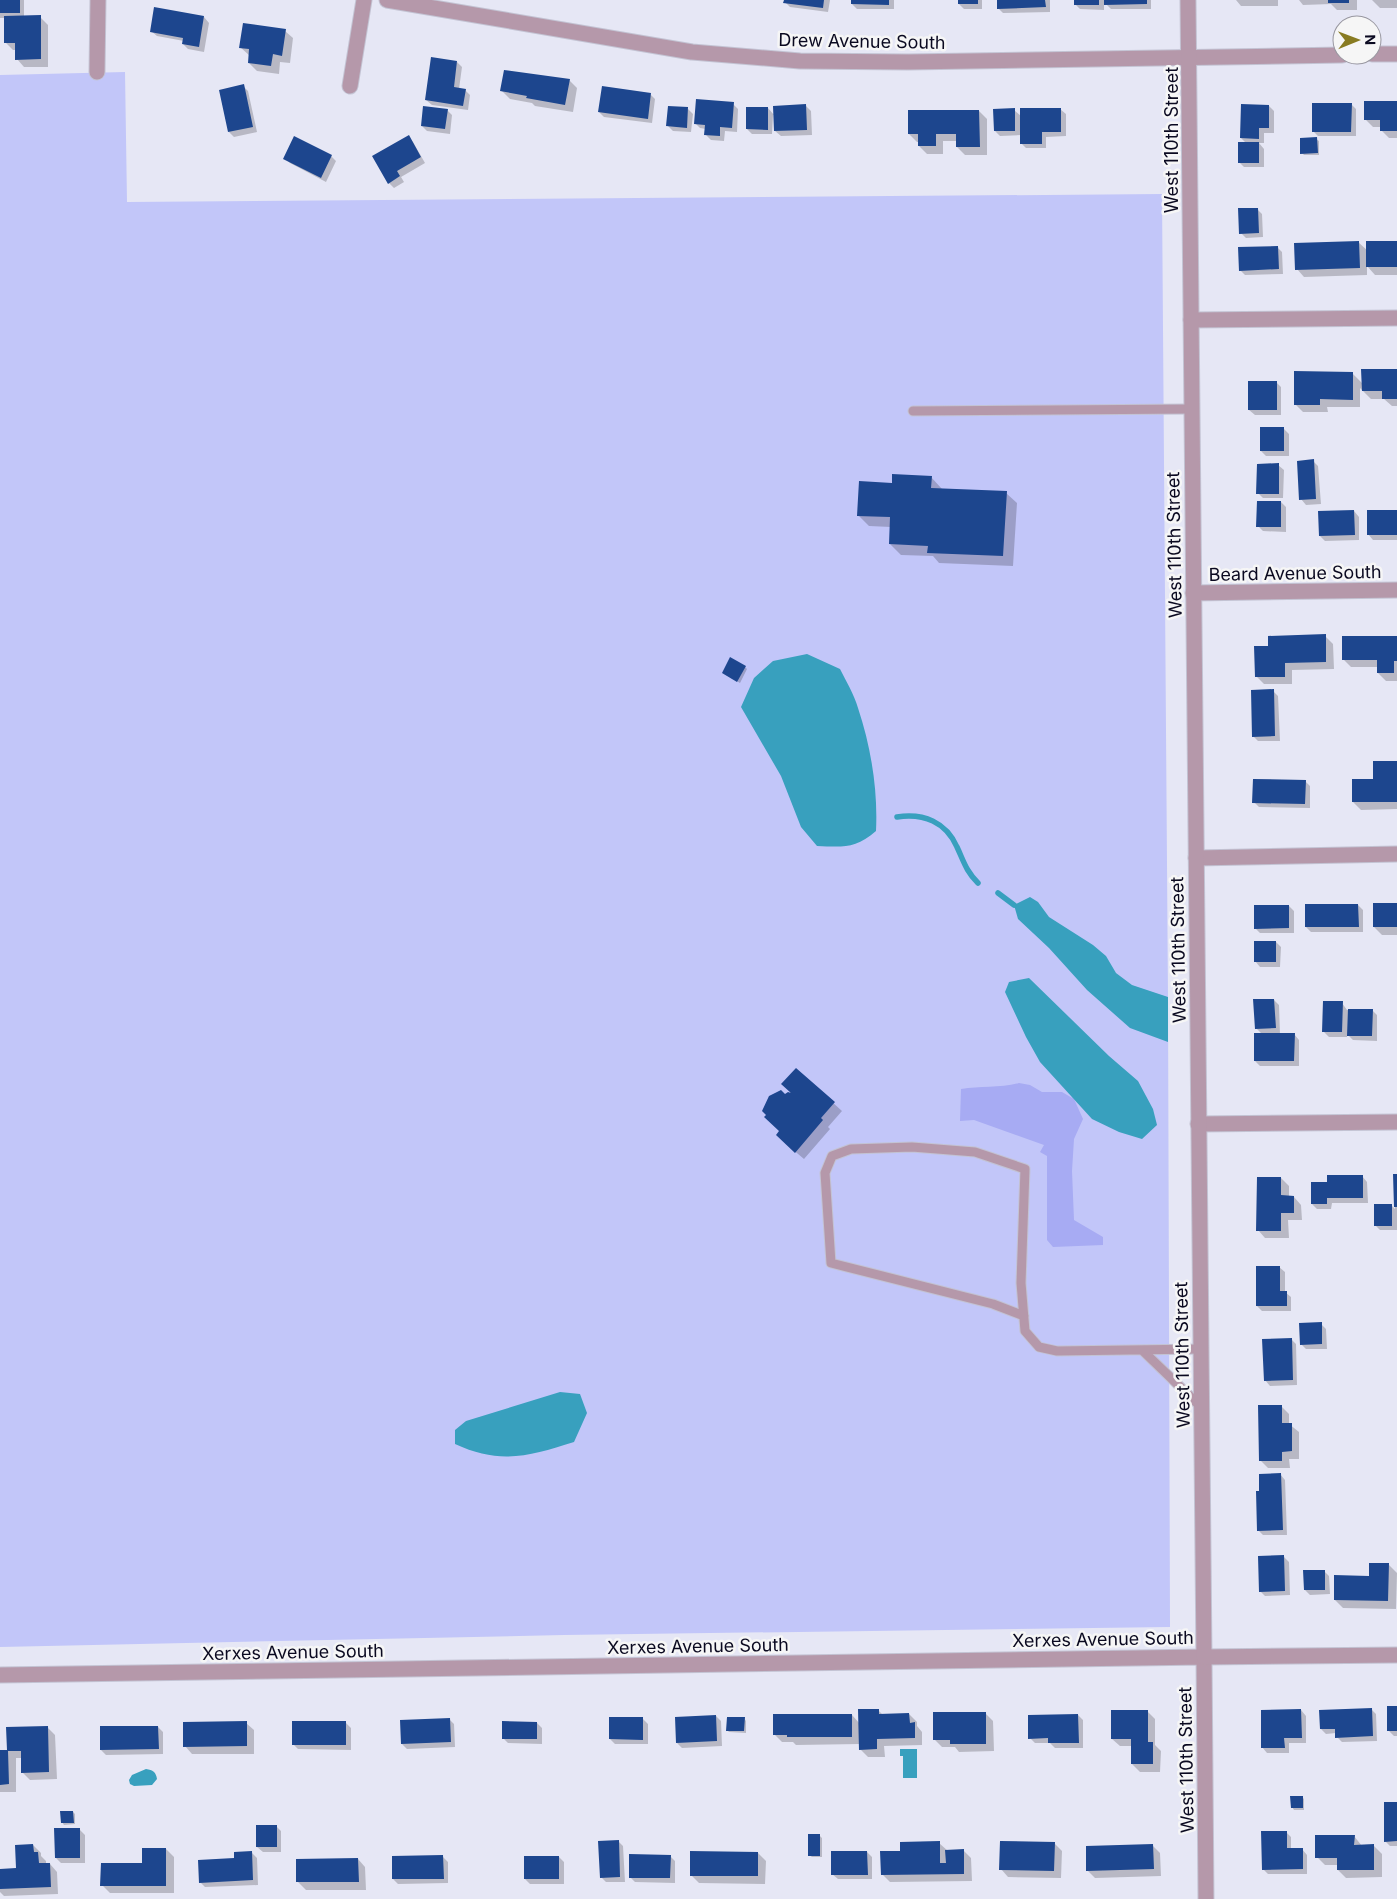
<svg xmlns="http://www.w3.org/2000/svg" width="1397" height="1899" font-family="Inter,sans-serif">
<style>
.green{fill:#c2c6f9}
.forest{fill:#a7abf3}
.water{fill:#38a0be}
.shadow{fill:#0003}
.lines{fill:none;stroke-linecap:round;stroke-linejoin:round}
.stream{stroke:#38a0be;stroke-width:5.5}
.building{fill:#1d468e}
.service-casing{stroke:#c3c3d3;stroke-width:11}
.minor-casing{stroke:#c3c3d3;stroke-width:17}
.tertiary-casing{stroke:#c3c3d3;stroke-width:17}
.service{stroke:#b598aa;stroke-width:9}
.minor{stroke:#b598aa;stroke-width:15}
.tertiary{stroke:#b598aa;stroke-width:15}
.labels{text-anchor:middle;dominant-baseline:central;stroke-width:5;stroke-linejoin:round;paint-order:stroke}
.street-label{font-size:18px;fill:#0a0920;stroke:#f6f6f6}
</style>
<rect width="100%" height="100%" fill="#e6e7f5"/>
<path class="green" d="M125,72l2,130 1035,-8 6,803 2,630 -606,8 -564,12v-1572z"/>
<path class="forest" d="M1019,1083l11,2 12,7h20l12,7 9,20 -9,20 -2,32 2,49 29,17v8l-50,2 -6,-7v-84l-7,-4 4,-7 -70,-25 -14,1 1,-32c19,-3 39,-1 58,-6z"/>
<path class="water" d="M807,654l33,15c6,12 14,25 18,39 13,39 20,82 18,123 -21,18 -33,16 -59,15l-16,-19 -20,-51 -40,-69 13,-29 19,-17z
M1030,897l8,5 11,15 44,28 13,11 10,17 16,12 36,12v45l-38,-14 -43,-38 -38,-42 -31,-29 -4,-14z
M1029,978l80,78 29,25 15,28 4,16 -15,14 -23,-7 -27,-13 -52,-57 -14,-25 -21,-45 4,-10z
M560,1392l20,2 7,19 -13,29c-44,14 -74,23 -119,2v-14l11,-9z
M900,1749h17v29h-14v-22h-3z
M146,1769c7,1 10,3 11,10l-5,6 -18,1 -4,-2 -1,-4 3,-5z"/>
<path class="shadow" d="M0,0h24v17h16l8,8v42h-24l-7,-8v-9h-4l-8,-8v-24h-5z
M785,0h45l-2,12 -38,-5 -5,-5z
M852,0h42v9h-37l-5,-5z
M959,0h23v9h-18l-5,-5z
M998,0h52v12l-47,1 -5,-5z
M1075,0h76v9h-40l-7,-7v8l-24,-1 -5,-5z
M1236,0h42v6h-37z
M1299,0h58v10h-20l-6,-6 -28,1z
M1372,0h25v8h-17z
M155,9l49,8 5,6 -5,29 -16,-3 -5,-5 1,-3 -27,-5 -6,-5z
M285,31l8,7 -3,25 -10,-1 -1,12 -22,-3 -8,-8 1,-7 -10,-9z
M457,62l5,5 -3,22 6,1 5,5 -2,15 -36,-5 -6,-5z
M569,80l8,8 -4,24 -38,-6 -3,-3 -22,-4 -8,-8z
M243,86l5,5 9,41 -23,5 -5,-5z
M650,94l5,5 -3,24 -48,-6 -5,-5z
M1397,102v36h-8l-8,-8v-3h-8l-8,-8z
M733,104l5,5 -1,23 -12,-1 -1,10 -13,-1 -5,-5v-6l-6,-1 -5,-5z
M1351,104l5,5v27h-38l-5,-5z
M806,106l5,5 1,24 -31,1 -6,-5z
M1269,106l5,5v22h-10v10h-5l5,6v18h-20l-5,-5 8,-18 -6,-6z
M768,108l6,7h-1l-1,19h-20l-5,-5z
M688,109l5,5 -2,18 -18,-1 -5,-5z
M1060,109l6,5v22l-20,1v11h-20l-5,-5v-8l-21,1 -5,-5 19,-21 7,6z
M447,110l5,5 -2,19 -23,-3 -5,-5z
M979,111l8,8v36h-22l-8,-8v-6h-14v13h-16l-8,-8v-4h-2l-8,-8z
M408,137l5,5 12,21 -24,14 3,5 -10,6 -5,-5z
M1316,139l3,2v14h-15l-2,-2z
M331,156l5,5 -10,21 -36,-19 -5,-5z
M1257,209l5,5 1,23 -17,1 -5,-5z
M1358,242l10,9 29,-9v33h-22l-8,-9v9l-63,2 -7,-8z
M1277,247l5,5 1,22 -38,1 -5,-5z
M1397,370v36h-5l-8,-7h-13l-11,-11v19h-33l1,5h-25l-8,-8 57,-31 11,11z
M1276,382l5,5v28h-26l-6,-5z
M1284,429l5,5v22h-23l-5,-5z
M1313,461l5,5 3,38 -15,1 -5,-6z
M1278,465l6,5 -1,28h-20l-5,-5z
M931,477l11,12 64,4 11,10 -4,63 -74,-3 -6,-7 -32,-1 -11,-11 1,-17 -22,-1 -11,-11 35,-31z
M1281,502l5,5v25l-23,-1 -5,-5z
M1354,511l5,6v23l-34,1 -5,-5z
M1397,511v29h-24l-5,-6z
M1325,636l8,8 1,25 -42,1v14h-28l-8,-8 14,-29z
M1397,637v44h-11l-8,-8v-6h-27l-8,-8z
M745,667l2,2 -7,14 -17,-10z
M1273,691l5,5 2,45h-22l-5,-5z
M1397,762v47l-36,1 -8,-8z
M1305,781l5,5v22l-51,-1 -5,-5z
M1397,904v31h-15l-8,-8z
M1358,905l5,5v22h-52l-5,-5z
M1289,906l5,5v22h-34l-5,-5z
M1276,942l5,5 -1,20h-20l-5,-6z
M1274,1000l5,5 1,29h14l5,6v26h-39l-5,-5 7,-27 -6,-6z
M1342,1003l5,7h25l5,5v26l-24,-1 -6,-6v3h-18l-5,-5z
M796,1069l46,42 -14,16 2,2 -26,30 -19,-16 -5,-12z
M1395,1175h2v55h-17l-5,-5 17,-19 3,3z
M1362,1176l5,6 1,21h-36l-1,6h-14l-5,-5 16,-21z
M1281,1178l8,8v11h5l7,8 1,15h-14l1,18h-24l-7,-8z
M1279,1267l6,5v20l6,5v14h-29l-5,-5z
M1321,1324l5,5 1,20h-21l-5,-5z
M1291,1339l5,5 1,41 -27,1 -5,-6z
M1281,1406l8,8v10l10,8v27h-10l1,9h-22l-8,-8z
M1280,1474l5,6 2,55h-24l-5,-5 3,-38z
M1284,1557l5,5 1,33 -25,1 -5,-5z
M1389,1565l8,8 -1,36 -53,-1 -8,-8z
M1324,1571l5,5 1,18 -20,1 -5,-5z
M1397,1707v29h-3l-5,-5z
M1371,1709l5,5 1,27 -35,1 -5,-5 -1,-4 -10,1 -5,-5z
M878,1710l5,5 26,-1 8,8v4l5,6v13l-38,1 1,11h-17l-8,-8v-5l-64,1 -3,-3h-11l-8,-8 78,-19 8,9z
M1301,1710l5,6v27h-17v10h-22l-5,-6z
M1147,1711l8,8v26l6,6 -1,21h-20l-8,-8 1,-18h-13l-8,-7z
M985,1713l8,8 1,30 -35,1 -4,-5h-13l-8,-8z
M1078,1715l5,5v28h-28l-5,-5h-15l-5,-5z
M716,1716l5,5 1,25 -40,2 -5,-5z
M744,1718l2,3v12l-17,-1 -2,-2z
M449,1719l5,5 1,23 -48,2 -5,-5 -1,-23z
M643,1719l5,5v20h-33l-5,-5z
M246,1723l8,7v24h-62l-7,-8z
M346,1723l5,5v22l-53,-1 -5,-5z
M537,1723l5,5v16l-34,-1 -5,-5z
M47,1727l8,8 2,44 -27,1 -8,-8v-14h-6v34h-16v-41h8v-23z
M158,1727l5,5v22l-57,1 -5,-5z
M1302,1797l2,2v11h-10l-2,-3z
M1397,1804v42h-7l-5,-5z
M73,1812l2,2v10l-11,1 -2,-3z
M276,1826l5,5v21h-18l-6,-5z
M80,1830l5,5v28h-24l-5,-5z
M1286,1832l5,5v13l11,-1 5,6v19h-39l-5,-5z
M819,1835l3,3v19h-10l-3,-2z
M1354,1836l8,10h12l8,8v23l-36,1 -8,-8v-5h-13l-8,-8z
M618,1841l5,5 2,36h-19l-5,-5z
M939,1843l9,8h16l7,7 1,23 -82,1 -8,-8z
M1054,1843l8,8 -1,27 -53,-1 -7,-8z
M33,1845l8,8v3l5,5v3h4l7,8 1,22 -54,2 -4,-4v-22h17z
M1152,1845l8,8 1,23 -66,2 -8,-8z
M166,1849l8,8v36h-64l-8,-8 41,-20z
M867,1852l5,5v22h-34l-6,-5z
M252,1853l5,5 1,27 -53,2 -5,-5 35,-23z
M758,1853l8,8 -1,23 -66,-1 -8,-8z
M670,1856l5,5v22l-40,-1 -5,-5z
M443,1857l5,5v21l-50,1 -5,-5z
M559,1857l5,5v22h-34l-5,-5z
M358,1859l7,8 1,23h-60l-8,-8z"/>
<g class="lines">
<path class="stream" d="M897,817c27,-4 49,5 60,30 7,15 9,24 21,36
M998,893l16,12"/>
</g>
<path class="building" d="M0,0h20v13h-20z
M784,0h40l-1,8 -40,-5z
M851,0h38v5l-38,-1z
M958,0h20v4h-20z
M997,0h48l1,7 -49,2z
M1074,0h25v5h-25z
M1104,0h43v4l-43,1z
M1328,0h21v3h-21z
M154,7l50,9 -5,31 -17,-3 1,-6 -33,-6z
M41,15v44l-26,1v-17h-11v-27z
M243,23l43,6 -4,27 -9,-2 -2,12 -23,-3 1,-14 -10,-1z
M431,57l26,4 -3,26 12,2 -3,17 -38,-6z
M504,70l66,9 -5,26 -39,-7 1,-2 -27,-5z
M244,84l9,43 -25,5 -9,-42z
M602,86l49,7 -3,26 -50,-7z
M696,99l38,3 -2,26 -12,-1v9l-16,-1 1,-10 -11,-1z
M1364,101h33v30h-17v-11h-16z
M1312,103h40l-1,29h-39z
M806,104l1,26 -33,1 -1,-25z
M1241,104l28,1v23h-10v11l-19,-1z
M423,106l25,3 -3,20 -24,-3z
M668,106l20,1 -1,21 -21,-2z
M746,107h22v23l-22,-1z
M1015,108v23h-21l-1,-22z
M1020,108h41v24h-19v12h-22z
M908,110h71l1,37h-24v-13h-20v12h-18v-12h-10z
M409,135l12,22 -24,14 3,5 -12,8 -16,-28z
M294,136l38,19 -11,23 -38,-19z
M1317,137l1,16 -18,1v-16z
M1238,142h21v21h-21z
M1238,208h20l1,25 -20,1z
M1359,241l1,27 -65,2 -1,-27z
M1366,241h31v26h-31z
M1278,246l1,23 -40,2 -1,-24z
M1361,369h36v30h-15v-8h-20z
M1294,371l59,1v28l-33,-1v6h-26z
M1248,381h29v29h-29z
M1260,427h24v24h-24z
M1314,459l2,40 -17,1 -2,-39z
M1279,463v31h-23l1,-30z
M892,474l40,2 -1,12 76,3 -4,65 -76,-3 1,-7 -39,-2 1,-27 -33,-1 2,-35 33,2z
M1257,501h24v26h-25z
M1354,510l1,25 -36,1 -1,-25z
M1367,510h30v25h-30z
M1326,634v28l-41,1v14h-30l-1,-31h14v-10z
M1342,636h55v25h-3v12h-17v-13h-35z
M730,657l16,9 -9,16 -15,-9z
M1274,689l1,47 -23,1 -1,-47z
M1373,761h24v41h-45v-23h21z
M1253,779l53,1 -1,24 -53,-1z
M1373,903h24v24h-24z
M1305,904h53l1,23h-54z
M1254,905h35v23l-35,1z
M1254,941h22v21h-22z
M1253,999h21l2,29 -21,1z
M1323,1001h20l-1,31h-20z
M1348,1009h25l-1,27h-25z
M1254,1033h41l-1,28h-40z
M796,1068l39,34 -14,16 2,2 -28,33 -19,-18 3,-4 -15,-14 2,-2 -4,-4 7,-15 12,-6 4,4 3,-2 3,1 -10,-9z
M1393,1174h4v33h-3z
M1327,1175h36v23h-36v6h-16v-22h16z
M1257,1177h24v18l13,1v17h-13v18h-25z
M1374,1204h18v22h-18z
M1256,1266h24v25h7v15h-31z
M1322,1322v22l-22,1 -1,-22z
M1292,1338l1,42 -29,1 -2,-42z
M1258,1405h24v18h10v28l-10,1v9h-23z
M1281,1473l2,57 -26,1 -1,-40h3v-17z
M1284,1555l1,36 -26,1 -1,-36z
M1369,1563h20l-1,38 -54,-1v-25l35,1z
M1303,1570h22v20h-21z
M1387,1706h10v25h-10z
M1372,1708l1,28 -38,2v-9h-15l-1,-19z
M858,1709h21v5l30,-1 1,10 5,-1v16l-38,1v10l-18,1z
M1301,1709l1,29h-18l1,10h-24v-38z
M1111,1710h37v32h5v22h-22v-25h-20z
M933,1712h53v32h-36v-4h-17z
M773,1714h79v23h-65v-2h-14z
M1078,1714l1,29h-31v-5l-20,1v-24z
M716,1715l1,26 -41,2 -1,-26z
M609,1717h34v23l-34,-1z
M727,1717h18l-1,14h-18z
M450,1718l1,24 -50,2 -1,-24z
M247,1721v25l-64,1v-25z
M292,1721h54v24h-54z
M502,1721l35,1v17h-35z
M48,1726l1,46 -28,1v-22h-13l1,33 -9,1v-35h7l-1,-23z
M100,1726h58l1,23 -59,1z
M1290,1796h13v12h-12z
M1384,1802h13v39l-13,1z
M60,1811h13l1,12h-13z
M256,1825h21v22h-21z
M54,1828h26v30h-25z
M1261,1831h26v17h16v21l-41,1z
M808,1834h12v22h-12z
M1315,1835h40l-1,10 20,-1v26h-37v-12h-22z
M619,1840l1,37 -20,1 -2,-37z
M940,1841v22h6l-1,-13 19,-1v25l-83,1 -1,-24h20v-9z
M1000,1841l55,1 -1,29 -55,-1z
M33,1844l1,8h4l1,11h11l1,24 -51,2v-20l16,-1 -1,-23z
M1153,1844l1,25 -68,2v-25z
M142,1848h24v38h-66l1,-23h41z
M252,1851l1,29 -54,3 -1,-23 36,-2v-6z
M690,1851l68,1v24h-68z
M831,1851h36l1,24h-37z
M629,1854l42,1 -1,23h-41z
M443,1855l1,24h-52v-23z
M524,1856h35v23h-35z
M358,1858l1,24h-63v-23z"/>
<g class="lines">
<defs>
<path id="service" d="M913,411l279,-2
M1024,1316l-31,-12 -162,-41 -6,-90 7,-17 19,-7 61,-2 63,5 50,17 -4,114 4,48 14,16 18,4 144,-2
M1142,1350l59,57"/>
<path id="minor" d="M387,0l305,52 108,9 108,1 434,-7
M1372,54h25
M97,72l1,-72
M350,86l14,-86
M1191,320l206,-2
M1193,593l204,-3
M1196,858l201,-4
M1198,1124l199,-2
M0,1675l1204,-18 2,242"/>
<path id="tertiary" d="M1188,0l16,1657 193,-2"/>
</defs>
<use href="#service" class="service-casing"/>
<use href="#minor" class="minor-casing"/>
<use href="#tertiary" class="tertiary-casing"/>
<use href="#service" class="service"/>
<use href="#minor" class="minor"/>
<use href="#tertiary" class="tertiary"/>
</g>
<g class="labels">
<g class="street-label">
<text transform="translate(862 41) rotate(1)">Drew Avenue South</text>
<text transform="translate(1171 140) rotate(-90)">West 110th Street</text>
<text transform="translate(1174 545) rotate(-91)">West 110th Street</text>
<text transform="translate(1295 573) rotate(-1)">Beard Avenue South</text>
<text transform="translate(1178 950) rotate(-91)">West 110th Street</text>
<text transform="translate(1182 1355) rotate(-91)">West 110th Street</text>
<text transform="translate(1103 1639) rotate(-1)">Xerxes Avenue South</text>
<text transform="translate(698 1646) rotate(-1)">Xerxes Avenue South</text>
<text transform="translate(293 1652) rotate(-1)">Xerxes Avenue South</text>
<text transform="translate(1186 1760) rotate(-91)">West 110th Street</text>
</g>
</g>
<g transform="translate(1357 40) rotate(89)"><circle r="24" fill="#f6f6f6" stroke="#9897a0"/>
<path d="M0-4L9 19L0 12L-9 19Z" fill="#887b21"/>
<text y="-8" font-size="14" font-weight="bold" text-anchor="middle" fill="#0a0920">N</text>
</g>
</svg>
